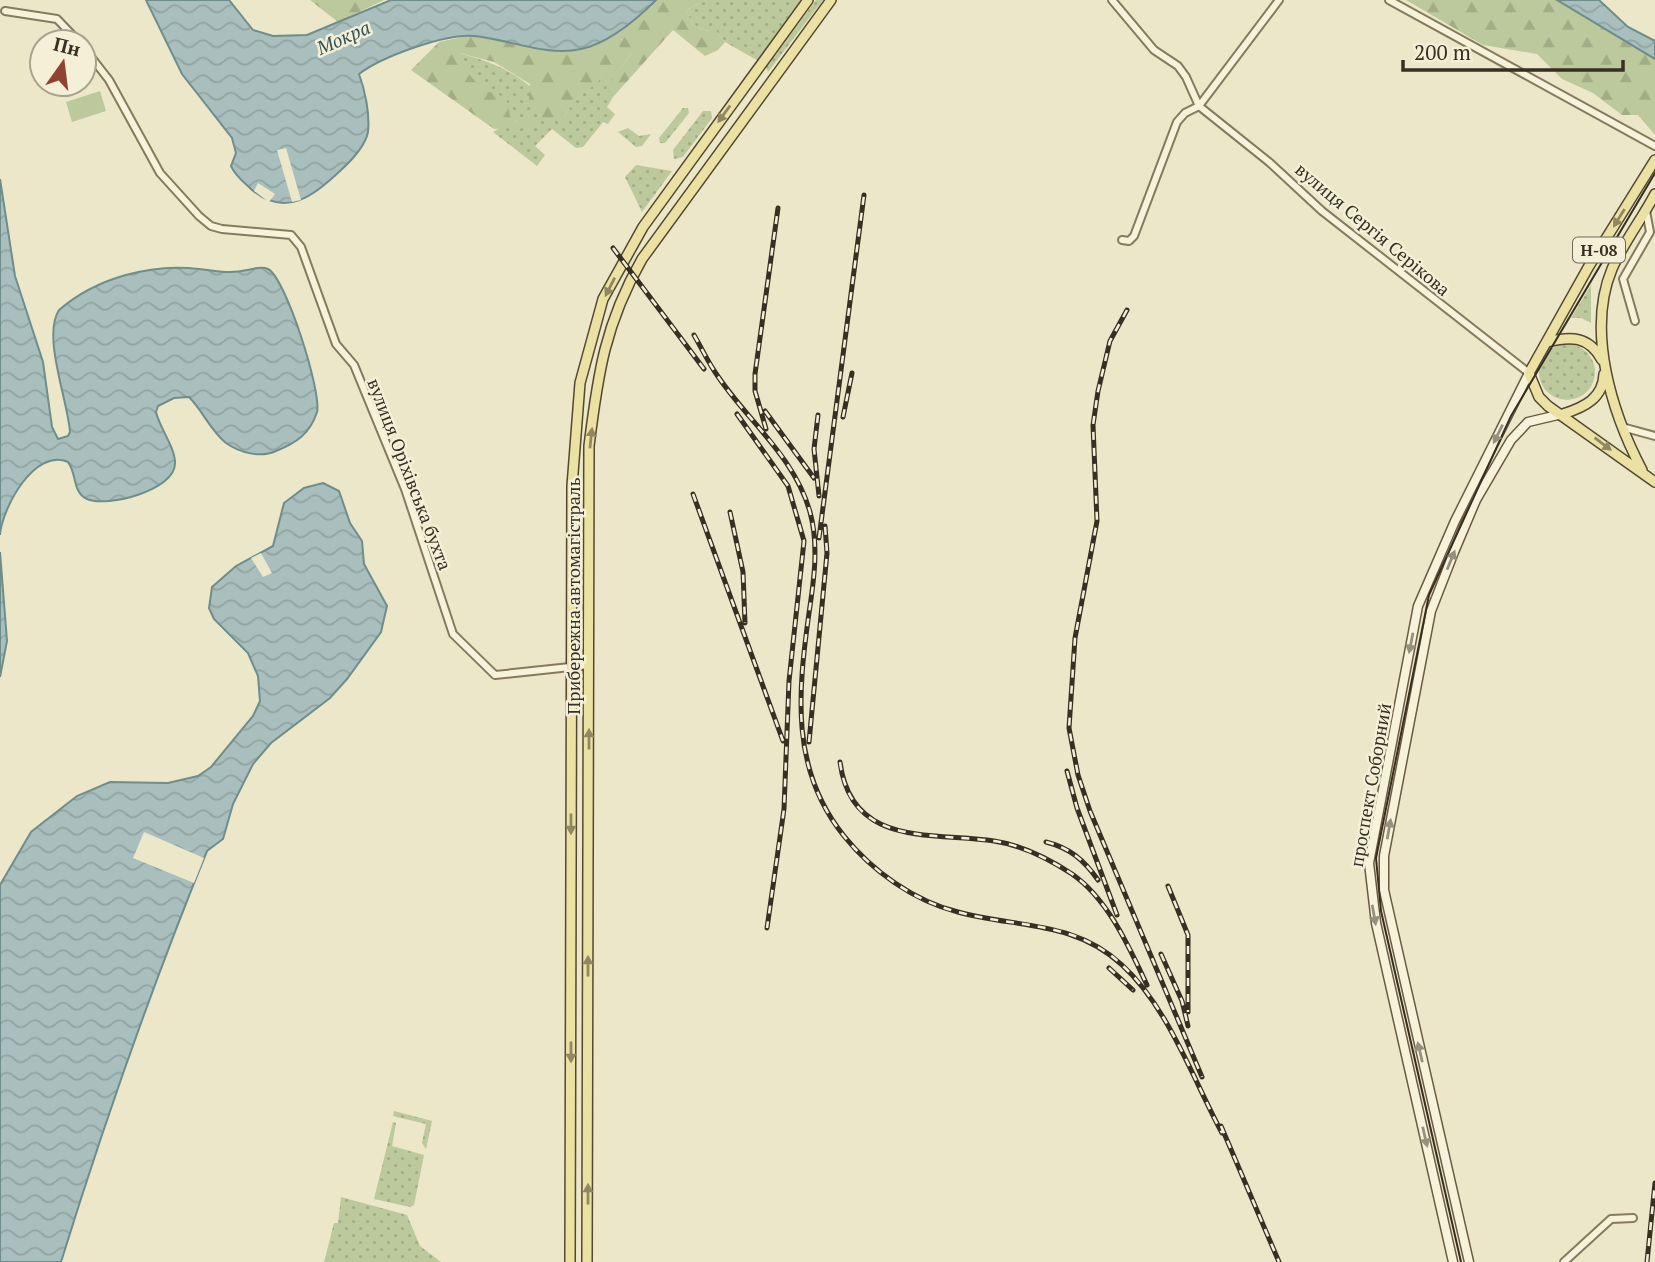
<svg xmlns="http://www.w3.org/2000/svg" width="1655" height="1262" font-family="'PT Serif',serif">
<style>
.green{fill:url(#green-dots)}
.forest{fill:url(#forest-firs)}
.pitch{fill:#bcc99c}
.water{fill:url(#water-waves);stroke:#6f8d8b;stroke-width:2}
.pier{fill:#ebe7c8}
.lines{fill:none;stroke-linecap:round;stroke-linejoin:round}
.street-casing{stroke:#867a5e;stroke-width:10}
.secondary-casing{stroke:#685b41;stroke-width:11}
.primary-casing{stroke:#544832;stroke-width:12}
.street{stroke:#f6f3da;stroke-width:6}
.secondary{stroke:#f6f3da;stroke-width:8}
.primary{stroke:#ebe1a3;stroke-width:9}
.tram{stroke:#372f21;stroke-width:2}
.rail-casing{stroke:#372f21;stroke-width:5}
.rail{stroke:#f3f0d7;stroke-width:2.5;stroke-dasharray:8;stroke-linecap:butt}
.oneway{fill:#918862}
.oneway2{fill:#96917e}
.labels{text-anchor:middle;dominant-baseline:central;stroke-width:5;stroke-linejoin:round;paint-order:stroke}
.shield{fill:#f3f0d7;stroke:#6f6958;stroke-width:2}
.shield-label{font-size:16px;font-weight:bold;fill:#372f21}
.street-label{font-size:18px;fill:#372f21;stroke:#f3f0d7}
.water-label{font-size:19px;font-style:italic;fill:#315256;stroke:#f3f0d7}
</style>
<defs>
<pattern id="green-dots" width="8" height="8" patternUnits="userSpaceOnUse" patternTransform="scale(1.75)"><rect width="8" height="8" fill="#bcc99c"/><path d="M2 2h.1M6 6h.1" fill="none" stroke="#a2ad86" stroke-width="1.8" stroke-linecap="round"/></pattern>
<pattern id="forest-firs" width="22" height="20" patternUnits="userSpaceOnUse" patternTransform="scale(1.75)"><rect width="22" height="20" fill="#bcc99c"/><path d="M5 1l3.5 6h-7zM16 11l3.5 6h-7z" fill="#a2ad86"/></pattern>
<pattern id="water-waves" width="16" height="10" patternUnits="userSpaceOnUse" patternTransform="scale(1.75)"><rect width="16" height="10" fill="#a8bfbd"/><path d="M0 5q4-4 8 0t8 0" fill="none" stroke="#91a4a2"/></pattern>
</defs>
<rect width="100%" height="100%" fill="#ebe7c8"/>
<path class="green" d="M707,0h102l-47,63 -37,-21 -9,-11c-18,0 -23,-5 -30,-21z
M816,0h7l-55,72 -2,-5z
M632,52l-25,36 6,9 -6,10 8,7 -7,10 -5,-2 -20,25 -7,1 -24,-19 -17,17 10,9 -8,11 -44,-34 10,-6 22,1 4,-13 -13,7 -7,-5 -45,-44 -6,-19c52,13 69,28 106,65l8,-15z
M683,108h5l1,5 -24,30h-5l-1,-5z
M703,111h8l1,7 -29,39 -9,2 -1,-9z
M628,128l11,8 12,-2 -9,12 -6,1 -18,-15z
M636,165l36,6 -30,41 -17,-35z
M1591,285v38l-10,-5h-10z
M1539 372a28 28 0 1 1 56 0a28 28 0 1 1-56 0Z
M394,1111l38,10 -6,28 -4,-6 4,-19 -33,-8z
M393,1122l3,1 -4,23 32,9 -10,50 -4,2 -36,-8z
M341,1197l66,18 13,31 21,16h-117l10,-39h4z"/>
<path class="forest" d="M310,0h74l-46,22z
M656,0h51l-21,10c7,16 12,21 30,21l9,11 -7,8 -13,6 -32,-26 -60,67 -7,-9 25,-34 -59,49 -8,15 -24,3 -11,-21 1,-16 -36,-22 -35,-9c7,23 23,40 47,44l4,19 6,5 13,-8 4,8 -8,6 -31,2 -83,-59 28,-28 32,-7 88,16 61,-19z
M1406,0h151l98,59v76l-17,-20h-16l-29,-22 -31,-14 -25,-25 -54,-9z"/>
<path class="pitch" d="M100,91l6,20 -34,11 -6,-20z"/>
<path class="water" d="M146,0h83l24,30 20,6 34,-1 84,-35h265c-20,20 -47,43 -75,49 -34,8 -73,-10 -107,-13 -28,-3 -93,21 -115,38 6,16 11,40 9,58 -3,15 -17,29 -28,39 -27,25 -54,47 -88,19 -8,-8 -16,-13 -21,-24l5,-13 -4,-15 -50,-64z
M1557,0h42l29,27 27,14v18z
M0,179l15,97 28,86 9,65 6,12 10,-3 2,-4c-2,-31 -28,-96 -11,-122 37,-32 92,-47 140,-41 16,2 32,5 48,1 6,-1 14,-4 21,-1 18,9 54,124 49,143 -7,22 -21,31 -41,39 -15,7 -36,2 -50,-8 -16,-13 -23,-32 -37,-46l-15,1 -16,8 -2,6c4,17 19,35 19,51 1,27 -68,45 -88,36 -15,-7 -10,-26 -19,-37 -33,-15 -66,46 -68,73z
M323,483l16,8 11,32 12,18 2,23 23,42 -6,26 -34,47 -17,19 -59,45 -18,21 -20,40 -10,35 -16,12c-55,135 -103,272 -146,411h-61v-377l31,-53 46,-36 33,-14 58,1 30,-7 13,-9 42,-51 7,-15 -2,-25 -10,-23 -34,-34 -5,-11 3,-21 24,-21 37,-20 11,-43 20,-15z
M0,552l7,89 -7,36z"/>
<path class="pier" d="M286,148l15,52 -9,2 -15,-52z
M258,183l17,11 -6,8 -15,-11z
M261,553l11,20 -9,4 -12,-19z
M144,832l60,26 -10,25 -61,-25z"/>
<g class="lines">
<defs>
<path id="street" d="M1112,0l42,50 24,16 8,11 13,29 70,56 53,49 207,162
M1389,0l266,146
M5,11l52,8 22,23
M84,48l25,32 51,93 39,43 12,10 11,3 69,6 10,12 35,97 18,21 51,124 48,145 42,41 94,-10
M1122,240l7,1 5,-5 43,-114 8,-9 14,-7 80,-106
M1635,321l-12,-42 27,-47 -4,-21
M1622,427l33,9
M1564,1262l47,-43 22,-1"/>
<path id="secondary" d="M1453,1262l-77,-339 -7,-60 49,-257 37,-85 74,-148
M1469,1262l-78,-341 -7,-31v-34l47,-245 23,-59 22,-52 35,-60 17,-18 34,-8"/>
<path id="primary" d="M1655,160l-66,106 -60,107 10,24 9,9 107,76
M1547,342c24,-6 42,-6 55,18
M1563,414c22,-7 40,-16 41,-40
M1642,470c-30,-57 -56,-139 -30,-201 11,-26 30,-50 43,-75
M570,1262l2,-776 8,-103 23,-84 40,-72 165,-227
M587,1262l2,-816c9,-73 16,-122 53,-187l189,-259"/>
</defs>
<use href="#street" class="street-casing"/>
<use href="#secondary" class="secondary-casing"/>
<use href="#primary" class="primary-casing"/>
<use href="#street" class="street"/>
<use href="#secondary" class="secondary"/>
<use href="#primary" class="primary"/>
<path class="tram" d="M1461,1262l-80,-351 -5,-53 53,-263 82,-179 144,-243"/>
<defs>
<path id="rail" d="M613,248l91,121
M1127,310l-17,31 -12,50 -5,34 4,96 -22,117 -6,90 9,47 12,36 112,266
M694,335c7,12 13,25 21,37 31,48 79,83 95,140 9,33 4,68 -1,101 -11,79 -19,156 35,223 28,35 70,65 114,76 58,16 116,8 164,53 46,42 71,114 100,168
M765,411l49,67
M737,414l51,72 16,55 -15,140 -5,128 -17,119
M818,415l-4,34 5,47
M843,417l9,-44
M766,429l-11,-38v-17l23,-166
M693,494l90,247
M730,512l13,60 2,51
M819,538l45,-343
M809,742l18,-189 -2,-27
M840,762c11,85 90,70 154,79 27,4 55,18 78,33 36,25 57,73 75,111
M1067,771l10,37 40,107
M1046,842c24,6 38,18 52,38
M1168,886l20,49v77
M1161,954l21,47 6,25
M1109,968l24,22
M1221,1126l58,136
M1647,1262l8,-79"/>
</defs>
<use href="#rail" class="rail-casing"/>
<use href="#rail" class="rail"/>
</g>
<defs><path id="oneway-solid" d="M-6-.8H1V-3.2L6.5 0L1 3.2V.8H-6Z" transform="scale(1.75)"/></defs>
<g class="oneway">
<use href="#oneway-solid" transform="translate(724 114) rotate(126)"/>
<use href="#oneway-solid" transform="translate(1619 218) rotate(122)"/>
<use href="#oneway-solid" transform="translate(610 287) rotate(117)"/>
<use href="#oneway-solid" transform="translate(591 438) rotate(-84)"/>
<use href="#oneway-solid" transform="translate(1603 444) rotate(37)"/>
<use href="#oneway-solid" transform="translate(589 739) rotate(-90)"/>
<use href="#oneway-solid" transform="translate(571 824) rotate(90)"/>
<use href="#oneway-solid" transform="translate(588 966) rotate(-90)"/>
<use href="#oneway-solid" transform="translate(571 1052) rotate(90)"/>
<use href="#oneway-solid" transform="translate(588 1194) rotate(-90)"/>
</g>
<g class="oneway2">
<use href="#oneway-solid" transform="translate(1498 434) rotate(116)"/>
<use href="#oneway-solid" transform="translate(1451 560) rotate(-68)"/>
<use href="#oneway-solid" transform="translate(1411 643) rotate(101)"/>
<use href="#oneway-solid" transform="translate(1389 829) rotate(-80)"/>
<use href="#oneway-solid" transform="translate(1374 915) rotate(80)"/>
<use href="#oneway-solid" transform="translate(1420 1052) rotate(-103)"/>
<use href="#oneway-solid" transform="translate(1425 1137) rotate(77)"/>
</g>
<g class="labels">
<rect class="shield" x="1573" y="237.5" width="52" height="25" rx="5"/>
<g class="shield-label">
<text x="1599" y="250">Н-08</text>
</g>
<g class="street-label">
<text transform="translate(1373 229) rotate(40)">вулиця Сергія Серікова</text>
<text transform="translate(410 474) rotate(69)">вулиця Оріхівська бухта</text>
<text transform="translate(573 596) rotate(-90)">Прибережна автомагістраль</text>
<text transform="translate(1370 785) rotate(-80)">проспект Соборний</text>
</g>
<g class="water-label">
<text transform="translate(343 37) rotate(-24)">Мокра</text>
</g>
</g>
<g transform="translate(63 63) rotate(14)"><circle r="33" fill="#f3f0d7" stroke="#a8a38e" stroke-width="2"/>
<path d="M0-5L12 26L0 18L-12 26Z" fill="#904233"/>
<text y="-10" font-size="19" font-weight="bold" text-anchor="middle" fill="#372f21">Пн</text>
</g>
<path d="M1403 60v10h220v-10" fill="none" stroke="#372f21" stroke-width="3.5"/>
<text x="1414" y="60" font-size="21" fill="#372f21" stroke="#f3f0d7" stroke-width="5" paint-order="stroke">200 m</text>
</svg>
